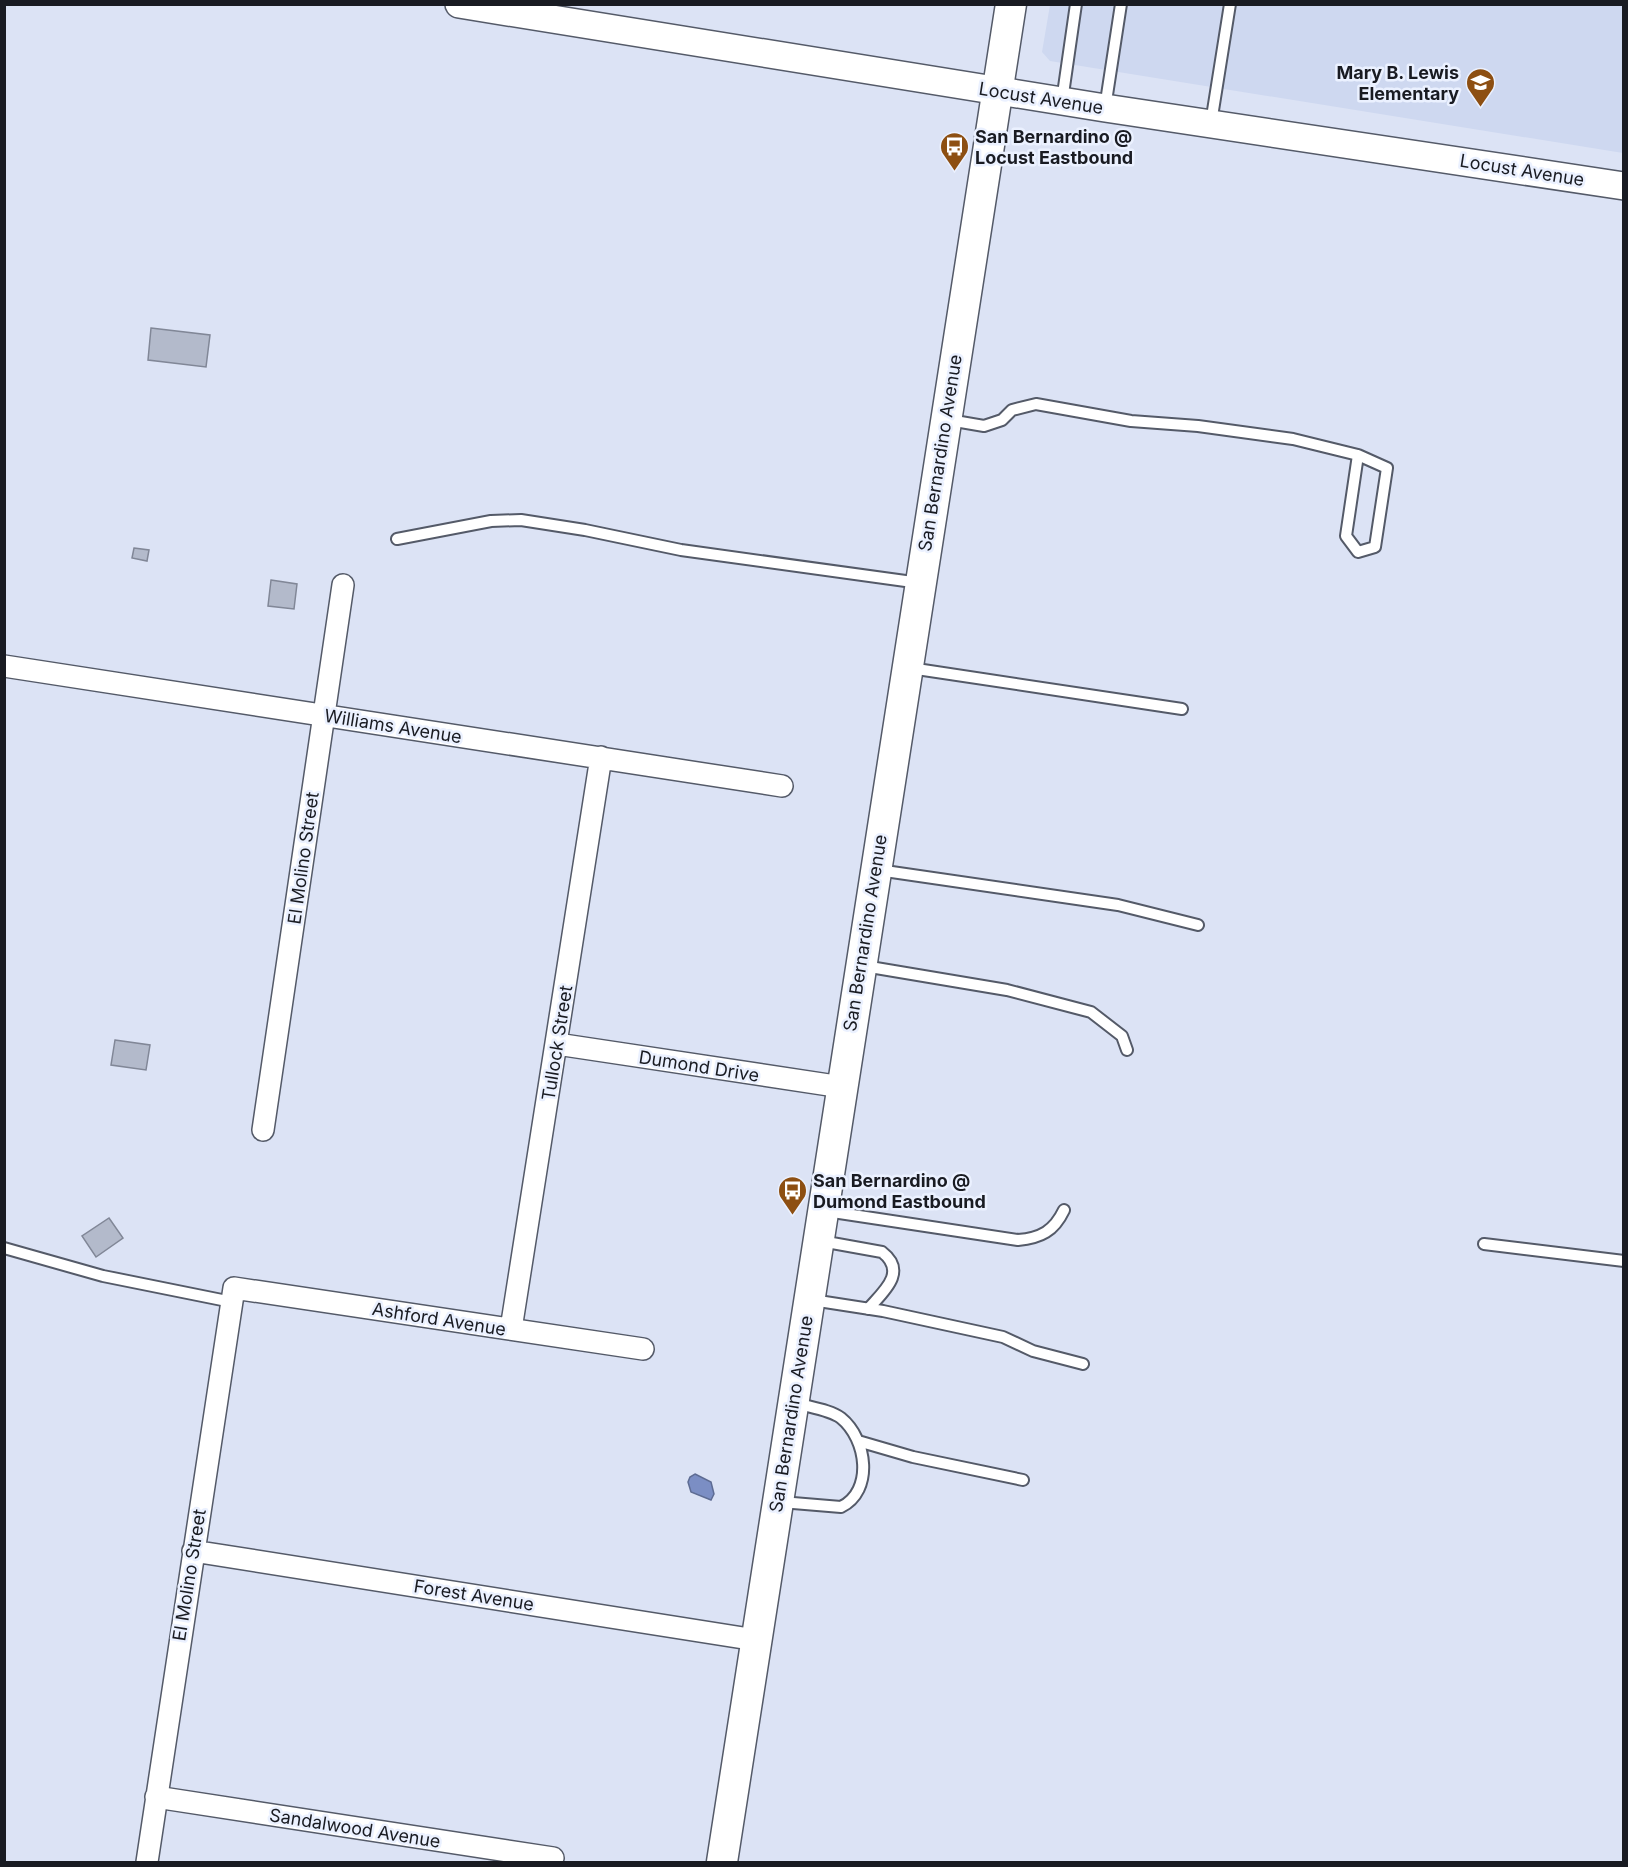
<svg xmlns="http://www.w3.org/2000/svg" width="1628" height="1867" font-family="Inter,sans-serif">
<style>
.built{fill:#ced8f0}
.water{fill:#7b8ec4;stroke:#5e6c93;stroke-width:1.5}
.building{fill:#b3bacb;stroke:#818797;stroke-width:1.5}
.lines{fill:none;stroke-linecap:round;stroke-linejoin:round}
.service-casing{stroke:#545a68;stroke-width:14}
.minor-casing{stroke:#545a68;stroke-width:24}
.tertiary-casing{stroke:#545a68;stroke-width:30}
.secondary-casing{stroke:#545a68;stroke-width:33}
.service{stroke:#fff;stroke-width:10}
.minor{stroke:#fff;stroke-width:21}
.tertiary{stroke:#fff;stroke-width:27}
.secondary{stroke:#fff;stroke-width:30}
.labels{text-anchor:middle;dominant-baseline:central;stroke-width:5;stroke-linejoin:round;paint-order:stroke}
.poi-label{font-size:18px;font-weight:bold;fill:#191b22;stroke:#ebf1ff;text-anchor:start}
.street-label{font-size:18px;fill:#191b22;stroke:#ebf1ff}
</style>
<rect width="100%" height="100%" fill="#dce3f5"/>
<path class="built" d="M1050,5h573v148l-573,-92 -8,-9z"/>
<path class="water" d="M695,1474l16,8 3,12 -3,6 -20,-8 -3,-10 2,-5z"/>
<path class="building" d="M151,328l59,7 -4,32 -58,-7z
M134,548l15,2 -2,11 -15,-3z
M271,580l26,4 -3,25 -26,-3z
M115,1040l35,5 -4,25 -35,-5z
M109,1218l14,20 -27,19 -14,-21z"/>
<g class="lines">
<defs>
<path id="service" d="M1062,101l14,-97
M1105,108l16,-104
M1211,123l19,-119
M949,420l35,6 18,-6 10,-10 24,-6 95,17 67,5 95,13 65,16 29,13 -12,79 -17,5 -12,-16 12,-81
M397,539l94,-18 30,-1 64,10 96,20 239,33
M910,668l272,41
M878,870l240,35 80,20
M864,966l143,24 84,22 31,24 5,14
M826,1211l192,29c23,-2 36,-9 46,-30
M821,1241l61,11c26,20 1,40 -14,57
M1484,1244l140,17
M4,1248l99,28 129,26
M812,1300l71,11 120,26 30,14 50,13
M858,1441l55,16 110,23
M781,1502l60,5c33,-16 26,-68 0,-89 -10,-8 -32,-11 -45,-15"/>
<path id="minor" d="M4,666l778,120
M557,1044l285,43
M263,1130l80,-545
M511,1329l90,-572
M193,1551l563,89
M156,1797l397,61
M147,1862l87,-574 409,61"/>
<path id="tertiary" d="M459,4l646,104 519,78"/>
<path id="secondary" d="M722,1862l289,-1858"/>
</defs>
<use href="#service" class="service-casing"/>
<use href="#minor" class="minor-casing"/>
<use href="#tertiary" class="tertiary-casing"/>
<use href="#secondary" class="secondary-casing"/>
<use href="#service" class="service"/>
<use href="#minor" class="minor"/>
<use href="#tertiary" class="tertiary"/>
<use href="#secondary" class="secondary"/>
</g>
<defs>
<symbol id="school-pin" viewBox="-11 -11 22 30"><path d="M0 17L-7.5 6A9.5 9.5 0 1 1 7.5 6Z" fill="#8d4f12" stroke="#ebf1ff"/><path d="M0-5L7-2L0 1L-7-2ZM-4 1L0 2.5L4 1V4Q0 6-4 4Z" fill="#fff"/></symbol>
<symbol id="bus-pin" viewBox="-11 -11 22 30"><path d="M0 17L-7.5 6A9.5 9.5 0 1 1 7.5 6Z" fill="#8d4f12" stroke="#ebf1ff"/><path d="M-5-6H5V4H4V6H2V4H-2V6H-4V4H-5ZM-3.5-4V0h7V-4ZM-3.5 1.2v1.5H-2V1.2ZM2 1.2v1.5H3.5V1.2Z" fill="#fff"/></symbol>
</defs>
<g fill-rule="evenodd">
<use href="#school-pin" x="1464" y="66" width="33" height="45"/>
<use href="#bus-pin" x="938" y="130" width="33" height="45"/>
<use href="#bus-pin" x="776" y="1174" width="33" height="45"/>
</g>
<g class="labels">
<g class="poi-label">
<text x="1459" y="72" text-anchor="end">Mary B. Lewis<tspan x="1459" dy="21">Elementary</tspan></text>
<text x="975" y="136">San Bernardino @<tspan x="975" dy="21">Locust Eastbound</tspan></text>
<text x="813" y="1180">San Bernardino @<tspan x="813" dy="21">Dumond Eastbound</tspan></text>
</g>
<g class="street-label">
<text transform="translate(1041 98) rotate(9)">Locust Avenue</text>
<text transform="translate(1522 170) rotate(9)">Locust Avenue</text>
<text transform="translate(940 453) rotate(-81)">San Bernardino Avenue</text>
<text transform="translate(393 726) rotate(9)">Williams Avenue</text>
<text transform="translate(303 858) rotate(-82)">El Molino Street</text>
<text transform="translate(865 933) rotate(-81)">San Bernardino Avenue</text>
<text transform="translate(557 1043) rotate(-81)">Tullock Street</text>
<text transform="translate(699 1066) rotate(9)">Dumond Drive</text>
<text transform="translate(439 1319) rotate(9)">Ashford Avenue</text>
<text transform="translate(791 1414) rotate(-81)">San Bernardino Avenue</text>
<text transform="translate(189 1575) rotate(-81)">El Molino Street</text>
<text transform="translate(474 1595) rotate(9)">Forest Avenue</text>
<text transform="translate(355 1828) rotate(9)">Sandalwood Avenue</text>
</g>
</g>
<rect width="1628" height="1867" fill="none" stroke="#191b22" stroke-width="12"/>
</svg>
